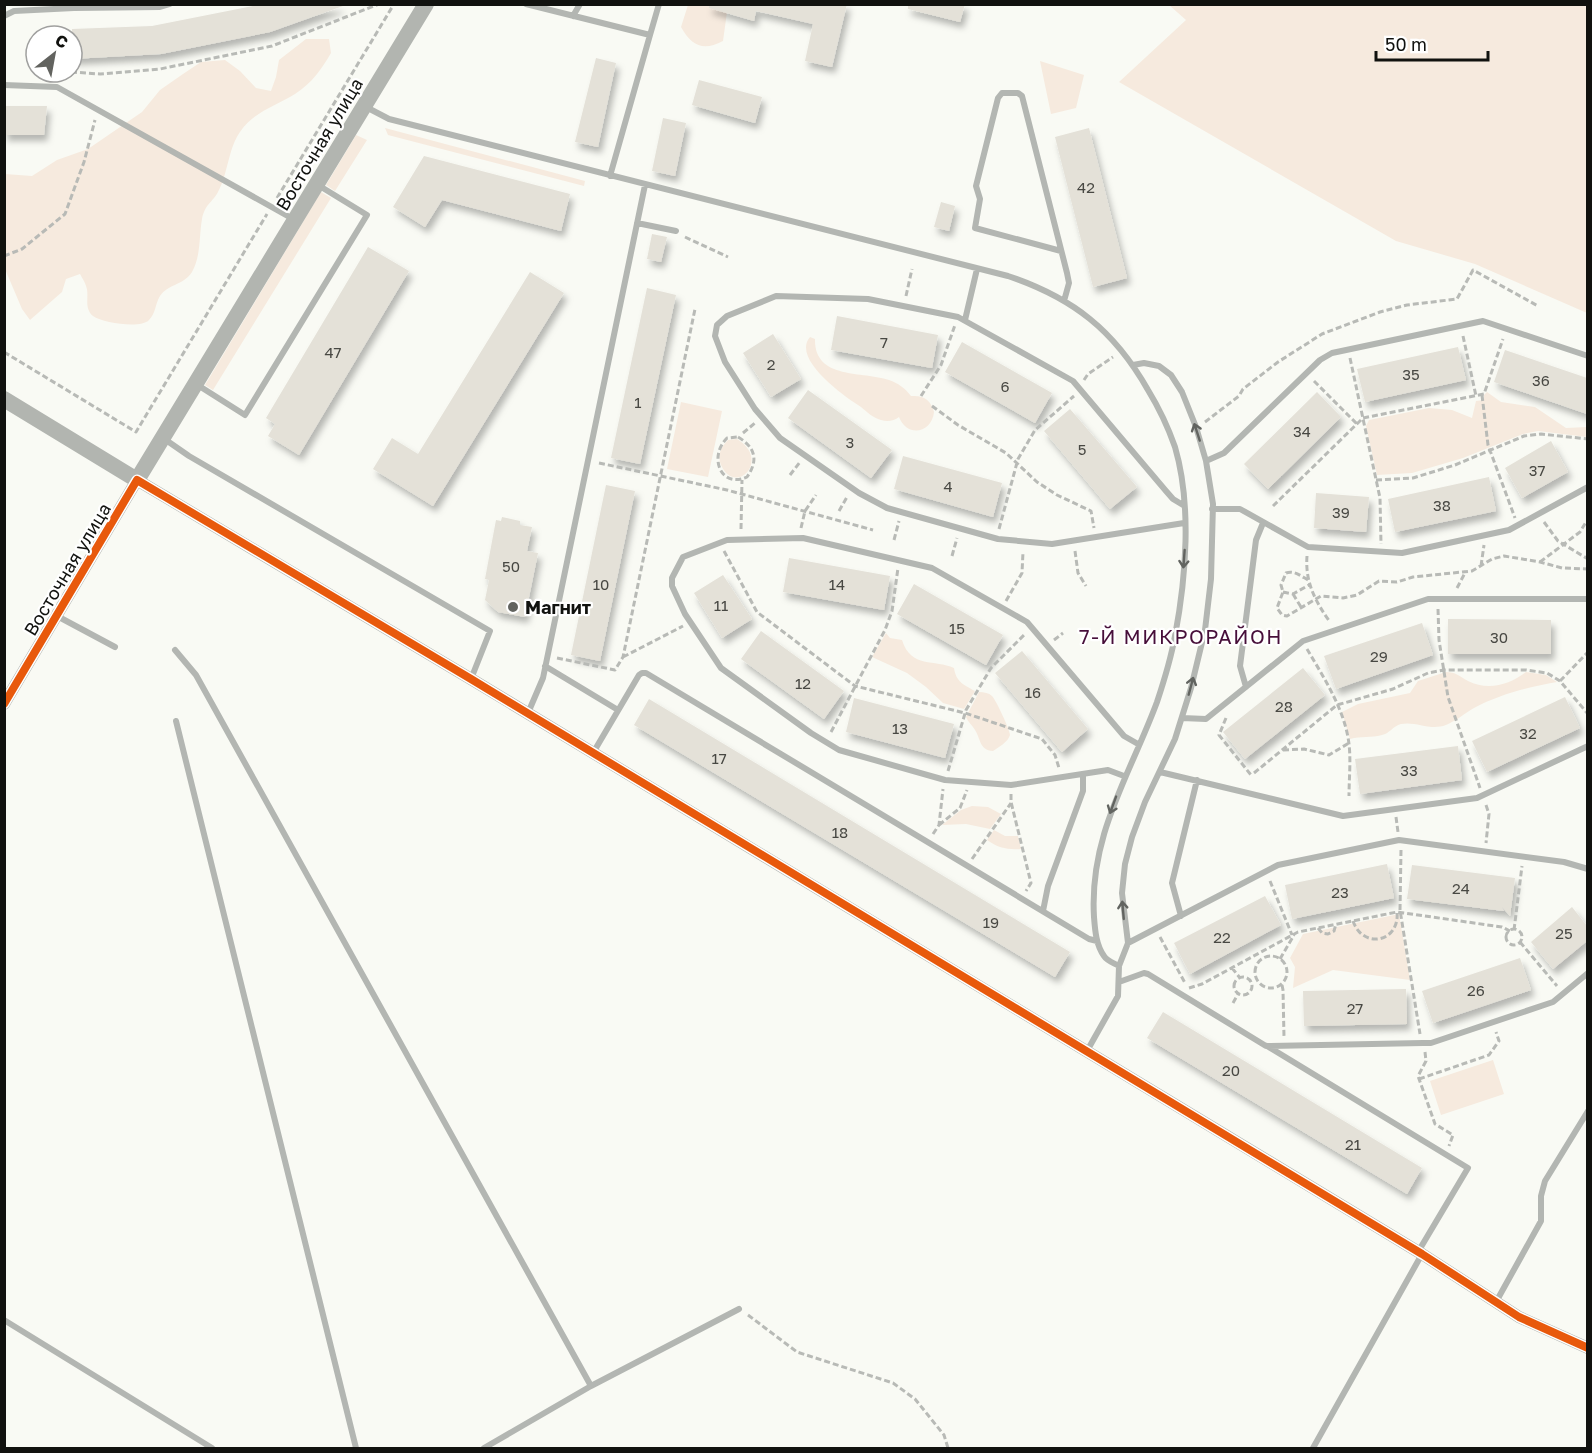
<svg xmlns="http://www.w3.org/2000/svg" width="1592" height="1453" font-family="'Golos Text',sans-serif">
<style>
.green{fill:#f6eade}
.building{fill:#e4e1d8;filter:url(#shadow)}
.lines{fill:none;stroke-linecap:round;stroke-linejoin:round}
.path{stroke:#b8bab6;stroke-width:3;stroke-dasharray:6 3;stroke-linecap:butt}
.service{stroke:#b3b6b2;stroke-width:6}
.minor{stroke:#b3b6b2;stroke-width:12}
.secondary{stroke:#b2b5b0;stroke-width:16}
.cycleway-casing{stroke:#fff;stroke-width:11}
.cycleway{stroke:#e8590c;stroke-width:8}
.oneway{stroke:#626460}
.poi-dot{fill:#62635f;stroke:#fff;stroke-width:2}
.labels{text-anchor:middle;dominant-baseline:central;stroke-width:4.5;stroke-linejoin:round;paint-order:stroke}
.number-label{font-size:15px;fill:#484843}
.street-label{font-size:18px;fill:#11120f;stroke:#fff}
.poi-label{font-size:18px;font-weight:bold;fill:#11120f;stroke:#fff;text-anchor:start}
.neighbourhood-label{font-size:20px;letter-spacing:1.5px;fill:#470f3a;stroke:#fff}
</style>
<defs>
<filter id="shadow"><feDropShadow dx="3.5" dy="6" stdDeviation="3" flood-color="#0004"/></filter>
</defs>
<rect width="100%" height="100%" fill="#f9faf4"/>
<path class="green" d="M688,5h40l-5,36c-19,10 -31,6 -42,-14z
M1169,5h418v308l-112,-49 -79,-23 -277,-159 67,-62z
M306,39h23l2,14c-10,17 -19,30 -36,41 -19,12 -42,18 -55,38 -12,17 -12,42 -22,60 -6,11 -13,12 -16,27 -3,17 -1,37 -10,53 -8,13 -24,12 -32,24 -5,8 -4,17 -11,24 -8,9 -46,3 -56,-4 -10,-9 -3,-20 -7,-30 -1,-4 -4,-8 -6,-12l-14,5 -4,13 -32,28 -8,-11 -17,-40v-95l27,2 25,-16 31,-11 54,-37 18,-22 23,-16 18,-12 24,-2 15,11 16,17 15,3 5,-14 3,-17z
M1040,61l44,14 -8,33 -25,6z
M385,128l200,53 -1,5 -196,-51z
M356,135l11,5 -32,51 -9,-6z
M321,192l10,6 -118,192 -8,-5z
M810,337l5,2c-1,41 48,32 74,41 9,3 16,8 22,16 13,-1 20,4 23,16 -2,21 -27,26 -35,5 -5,4 -12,5 -18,3 -8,-2 -14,-8 -20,-13 -16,-10 -70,-48 -51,-70z
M1487,392l14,10 34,5 31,21 21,-1v10l-49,-6 -15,3 -60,24 -51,15 -35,2 -11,-49 3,-6 60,-12 23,2 20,8 4,-17 8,-1v-5z
M681,402l41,9 -14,66 -41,-8z
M737,439c35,21 -2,58 -16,26 -4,-10 0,-18 7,-25z
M886,633l4,5 12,2c9,29 33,19 52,28 2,14 10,17 21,23l-11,18 -21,-6 -17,-16 -19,-14 -35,-16z
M1446,672c10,0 13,4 22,9 20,10 41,4 58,-9l20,3 11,7c-29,5 -57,12 -83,26 -9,5 -18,13 -28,17 -16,6 -30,-4 -45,-1 -8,2 -12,10 -19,11 -11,3 -21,1 -32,4l-8,-27 16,-8 52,-11 8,-12z
M979,692c5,0 10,1 13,4 4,4 18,34 18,39 -2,7 -11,12 -17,16 -14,-1 -12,-12 -18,-21 -3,-5 -7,-8 -9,-13z
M972,806l16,1 13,7 -11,15 -24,-5 -24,1 19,-15z
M994,830l11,6h13l3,13c-13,1 -23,-1 -34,-9z
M1399,914l11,66 -77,-10 -40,18 2,-21 -5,-9 13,-24z
M1493,1060l11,34 -63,21 -11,-34z"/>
<path class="building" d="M263,4l80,2 -73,26 -109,22 -89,5v-30l80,-3z
M709,4h138l-15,63 -27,-6 8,-37 -57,-13 -2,10 -45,-13z
M908,4h57l-5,18 -52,-13z
M596,58l20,5 -18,84 -23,-5z
M699,80l63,17 -7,26 -63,-18z
M4,106h43l-3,29h-40z
M663,118l23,5 -11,53 -23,-5z
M1089,128l38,150 -34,9 -38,-150z
M424,156l146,38 -9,37 -119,-31 -17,27 -32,-20z
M941,202l14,4 -6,25 -15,-4z
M652,234l15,3 -6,25 -14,-3z
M368,247l41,24 -110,184 -31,-19 7,-12 -9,-6z
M530,272l34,21 -131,213 -60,-37 19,-31 26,16z
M647,288l29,7 -36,169 -29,-6z
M837,316l101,19 -6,33 -101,-18z
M773,334l28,45 -30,18 -28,-44z
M962,342l90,51 -17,30 -90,-51z
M1458,347l8,33 -101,22 -8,-33z
M1505,350l82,28v36l-93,-32z
M808,390l84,60 -21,28 -83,-60z
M1317,392l24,25 -73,72 -24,-25z
M1070,409l67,78 -27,22 -66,-78z
M1551,441l17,31 -46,26 -17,-30z
M903,456l99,27 -9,34 -99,-28z
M1489,477l7,34 -101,21 -7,-33z
M606,485l29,6 -35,170 -29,-6z
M1316,493l53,4 -3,35 -52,-4z
M502,517l18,4v4l12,2 -5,24 11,2 -13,64 -27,-5 -13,-12 4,-20 -4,-1 11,-59 5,1z
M789,558l101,18 -6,34 -101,-18z
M723,575l29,44 -30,19 -28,-45z
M914,584l89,51 -17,30 -89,-51z
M1448,619l103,1v34h-103z
M1422,623l11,32 -97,34 -12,-33z
M761,631l83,60 -20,28 -83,-60z
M1022,651l66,78 -26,23 -67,-79z
M1303,668l22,27 -80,64 -22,-27z
M1565,697l15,31 -93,44 -15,-31z
M854,698l100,26 -9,34 -99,-26z
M649,699l421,253 -15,25 -421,-252z
M1458,746l4,34 -102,14 -5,-35z
M1387,864l7,34 -102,21 -7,-34z
M1412,865l103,13 -5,38 -8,-9 2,4 -97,-12z
M1265,896l16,29 -91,49 -16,-31z
M1572,907l15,19v15l-34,28 -22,-27z
M1520,958l11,32 -98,33 -11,-32z
M1406,989l1,35 -103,2 -1,-35z
M1163,1012l259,156 -15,26 -260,-156z"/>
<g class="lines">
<path class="path" d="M71,72l29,2 60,-5 112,-23 107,-42
M277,198l117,-194
M685,237l43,20
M4,256l18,-7 43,-35 19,-52 11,-42
M906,296l6,-27
M1463,336l13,60
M4,352l132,80 131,-218
M1350,358l30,140 1,46
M1084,380l4,-6 25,-17
M1314,381l43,43
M1482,395l6,50 27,73
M921,396l20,-31 14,-40
M932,406l26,19 48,28 31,29 20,13 34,16 3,17
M1205,422l34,-26 4,-7 35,-27 44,-28 58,-22 27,-7 50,-6 16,-29 65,36
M743,433l12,-10
M738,437c17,10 21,23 9,40 -26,12 -39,-20 -20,-39z
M599,463l128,27 146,40
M790,475l10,-13
M1376,480l37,-2 42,-13 69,-29 17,-2 47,5
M1273,506l90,-88 121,-24 19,-55
M839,511l8,-14
M1544,522l14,19 30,18
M801,528l4,-17 11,-16
M741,529l1,-49
M999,529l19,-70 17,-29 39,-34
M894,540l5,-19
M724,551l33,61 98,74 110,27 77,26 13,16 4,13
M1075,551l3,22 8,13
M952,556l5,-18
M1307,556c-2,26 8,45 23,66
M1540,562l40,-30 6,-10
M1481,566l3,-21
M1308,580c-7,-4 -14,-10 -22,-7l-5,12 2,7 -6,16 5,7 5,1 34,-20 22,2 14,-3 22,-14 18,1 16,-5 59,-6 20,-12 12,-3 36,6 22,6 26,1
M1457,588l9,-17
M1283,592l10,2 16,-9
M1293,594l8,13
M1006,601l16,-28 1,-21
M1438,609l1,31 9,57 32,91
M1054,640l9,-7
M1307,649c17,29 38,61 42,95 2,17 0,35 0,52
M623,657l60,-31
M557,658l58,12 8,-13 72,-348
M1560,681l28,-29
M1226,718l-7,17 32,40
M831,732l54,-102 7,-19 6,-43
M1283,750l21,-1 25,6 20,-12
M948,771l18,-61 25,-42 35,-35
M1254,773l83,-68 56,-16 35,-16 16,-3h82l21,3 13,8 28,33
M1011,794v8l20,81 -5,8
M1486,805l3,9 -3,29
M1396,817l2,15
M939,825l21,-17 7,-18
M933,834l6,-9 4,-36
M1401,850l-1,60 20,124
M972,859l39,-56
M1270,881l22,54
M1353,921c10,29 47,21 44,-9
M1318,928l4,5 6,1 6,-3 2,-7
M1506 937a8 8 0 1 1 16 0a8 8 0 1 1-16 0Z
M1514,930l8,-64
M1160,937l25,46
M1520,942l37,44
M1255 972a16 16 0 1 1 32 0a16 16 0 1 1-32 0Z
M1280,959l14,-24
M1232,968l8,10
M1234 986a9 9 0 1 1 18 0a9 9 0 1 1-18 0Z
M1282,985l1,5 1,47
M1189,988l13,-4 96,-52 99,-20 105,15 8,4
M1233,1003l5,-9
M1425,1052l1,9 -8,15 17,48 18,11 -4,11
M1419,1079l70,-24 10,-14 -3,-9
M748,1315l49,37 96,31 22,16 29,36 4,13"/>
<path class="service" d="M526,4l124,31 -40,141
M4,16l10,-5 60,-3 86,-1 10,-3
M573,16l7,-12
M650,35l9,-31
M4,85l53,2 236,132
M366,107l23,12 619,157c65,22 106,54 140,114 11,18 20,37 27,57 17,58 11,131 0,189 -4,22 -11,45 -18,66 -27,73 -68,133 -63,215 1,13 2,28 10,39 3,5 10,7 15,10
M637,223l39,8
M1061,251l-86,-23 5,-29 -4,-13 22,-88 4,-5h16l4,3 45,177 2,10 -5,18
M965,320l12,-51
M196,384l49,31 122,-200 -49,-30
M163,438l26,18 301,175 -19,48
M1206,461l18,-8 96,-93 12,-7 151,-32 105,35
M1183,505l-10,-6 -7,-8 -93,-110 -115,-64 -90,-18 -92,-3 -49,20 -10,9 -2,11 10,26 30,47 25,29 79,55 28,15 111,31 54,5 132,-21
M1212,509h28l68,38 94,6 107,-23 79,-43
M57,616l58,31
M175,650l21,25 395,711
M545,666l73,44
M1246,687l-6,-21 16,-126 7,-17
M528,713l15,-35 102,-493
M1182,718l24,1 97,-78 125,-42h160
M176,721l180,727
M593,753l46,-78 3,-2h4l443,266 8,2
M1160,772l183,44 134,-18 111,-52
M1124,776l-16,-6 -97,15 -66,-5 -106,-30 -28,-17 -90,-65 -36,-54 -13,-28v-8l11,-21 44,-17 76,-2 129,30 95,54 97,114 14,8
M1043,911l5,-25 35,-95v-17
M1181,916l-9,-33 25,-103
M1128,943l150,-78 121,-25 165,22 24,7
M1119,982l25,-9 4,1 118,72 157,-3h8l122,-41 35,-29
M1267,1046l201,122 -50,84
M1087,1051l31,-55 1,-30 9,-23 -6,-50 3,-29 7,-27 13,-35 30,-63 16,-51 14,-58 6,-51 2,-75 -7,-43 -10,-34 -14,-35 -11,-17 -12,-9 -15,-3 -11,2
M1496,1302l45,-81v-25l4,-15 43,-70
M4,1320l208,128
M484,1448l107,-62 148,-77
M1313,1448l109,-194"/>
<path class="minor" d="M4,704l133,-224 334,199 951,575 97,63 69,31"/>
<path class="secondary" d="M4,399l133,81 289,-476"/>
<defs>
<path id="cycleway" d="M4,704l133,-224 334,199 951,575 97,63 69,31"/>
</defs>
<use href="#cycleway" class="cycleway-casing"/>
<use href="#cycleway" class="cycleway"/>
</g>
<defs><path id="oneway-shaft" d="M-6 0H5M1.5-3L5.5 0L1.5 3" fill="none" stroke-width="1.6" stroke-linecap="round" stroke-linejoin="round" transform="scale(1.5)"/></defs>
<g class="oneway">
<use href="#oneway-shaft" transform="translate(1197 432) rotate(-108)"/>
<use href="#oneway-shaft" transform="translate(1184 559) rotate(94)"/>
<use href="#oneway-shaft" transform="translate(1191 686) rotate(-75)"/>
<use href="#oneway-shaft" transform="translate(1113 805) rotate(110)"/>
<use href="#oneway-shaft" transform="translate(1123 910) rotate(-95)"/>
</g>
<circle class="poi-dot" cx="513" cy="607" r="6"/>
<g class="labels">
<g class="number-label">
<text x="1086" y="187">42</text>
<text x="884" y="342">7</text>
<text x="333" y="352">47</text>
<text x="771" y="364">2</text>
<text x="1411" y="374">35</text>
<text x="1541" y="380">36</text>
<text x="1005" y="386">6</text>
<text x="638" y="402">1</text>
<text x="1302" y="431">34</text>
<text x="850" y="442">3</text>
<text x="1082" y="449">5</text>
<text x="1537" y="470">37</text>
<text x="948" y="486">4</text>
<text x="1442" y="505">38</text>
<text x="1341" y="512">39</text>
<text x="511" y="566">50</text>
<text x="601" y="584">10</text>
<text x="837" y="584">14</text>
<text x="721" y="605">11</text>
<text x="957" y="628">15</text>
<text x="1499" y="637">30</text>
<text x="1379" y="656">29</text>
<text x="803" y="683">12</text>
<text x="1033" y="692">16</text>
<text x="1284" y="706">28</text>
<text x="900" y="728">13</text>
<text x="1528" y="733">32</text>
<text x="719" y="758">17</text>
<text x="1409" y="770">33</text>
<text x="840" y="832">18</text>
<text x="1461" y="888">24</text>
<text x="1340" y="892">23</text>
<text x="991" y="922">19</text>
<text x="1564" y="933">25</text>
<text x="1222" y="937">22</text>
<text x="1476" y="990">26</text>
<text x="1355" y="1008">27</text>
<text x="1231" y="1070">20</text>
<text x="1353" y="1144">21</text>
</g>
<g class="street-label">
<text transform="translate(319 144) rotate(-59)">Восточная улица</text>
<text transform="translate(67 569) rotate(-59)">Восточная улица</text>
</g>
<g class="poi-label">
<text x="525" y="607">Магнит</text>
</g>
<g class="neighbourhood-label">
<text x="1181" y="636">7-Й МИКРОРАЙОН</text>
</g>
</g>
<rect width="1592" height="1453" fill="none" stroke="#11120f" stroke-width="12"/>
<g transform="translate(54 54) rotate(31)"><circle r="28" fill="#ffffff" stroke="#a0a09f" stroke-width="1.5"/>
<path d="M0-4.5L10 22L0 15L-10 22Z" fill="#62635f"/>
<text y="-9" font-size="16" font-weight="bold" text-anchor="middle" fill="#11120f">С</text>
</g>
<path d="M1376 51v9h112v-9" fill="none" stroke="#11120f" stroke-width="3"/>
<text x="1385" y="51" font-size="18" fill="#11120f" stroke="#ffffff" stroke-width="4.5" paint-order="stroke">50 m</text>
</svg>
